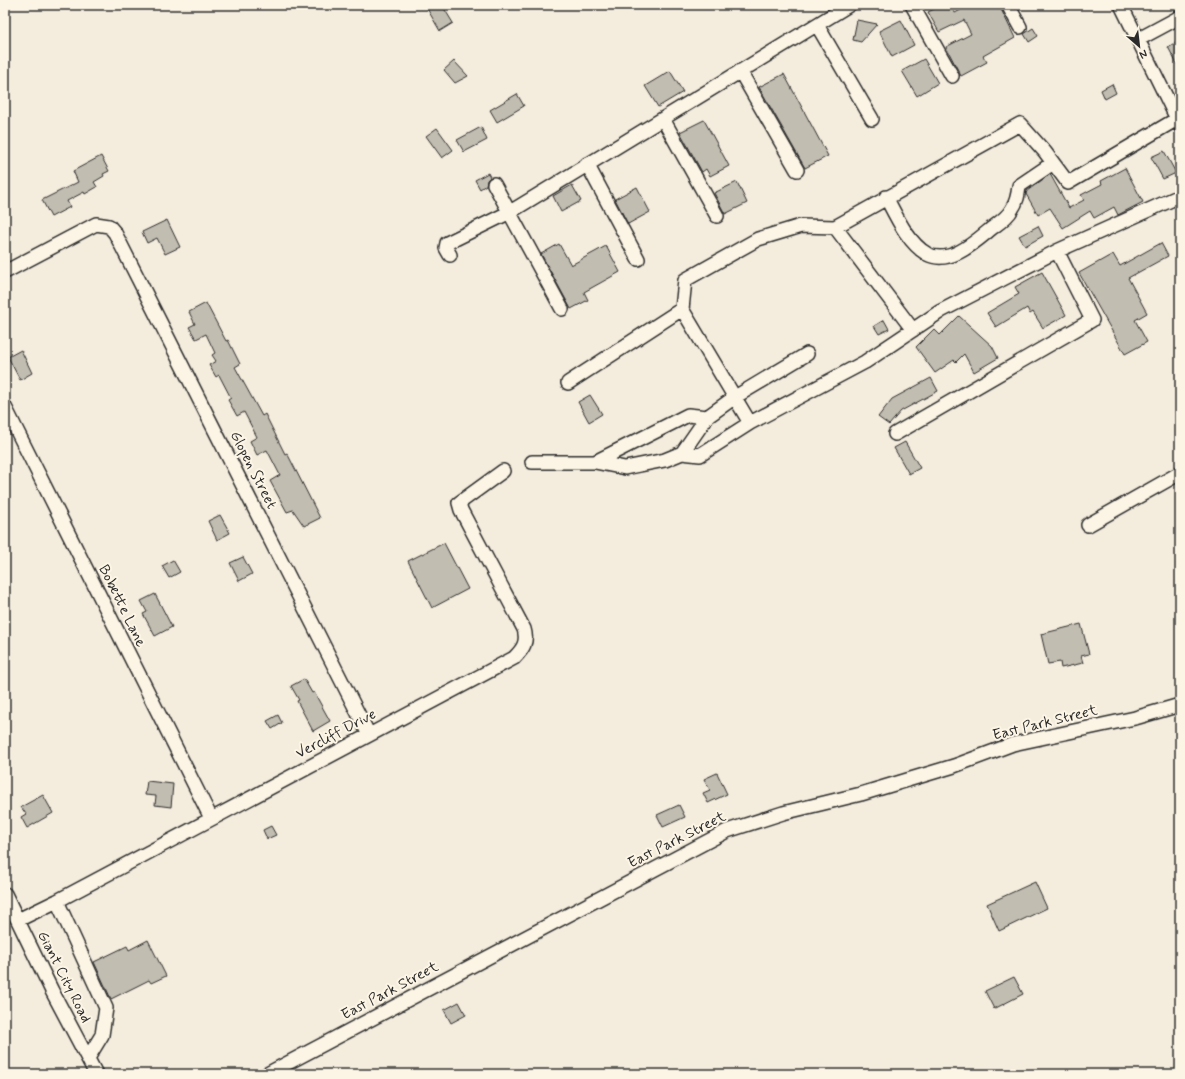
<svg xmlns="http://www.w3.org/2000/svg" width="1185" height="1079" font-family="Mynerve,sans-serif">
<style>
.building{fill:#c2bdb1;stroke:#2b2b2b}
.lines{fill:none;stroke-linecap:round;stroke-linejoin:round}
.minor-casing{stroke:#2b2b2b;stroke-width:16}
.minor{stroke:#fcf5e5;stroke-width:13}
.labels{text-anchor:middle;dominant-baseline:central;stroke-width:4;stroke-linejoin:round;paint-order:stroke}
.street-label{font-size:15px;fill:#2b2b2b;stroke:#fcf5e5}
</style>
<rect width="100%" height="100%" fill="#f4edde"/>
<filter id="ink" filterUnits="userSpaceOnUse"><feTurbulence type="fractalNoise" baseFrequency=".025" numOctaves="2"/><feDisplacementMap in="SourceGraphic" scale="8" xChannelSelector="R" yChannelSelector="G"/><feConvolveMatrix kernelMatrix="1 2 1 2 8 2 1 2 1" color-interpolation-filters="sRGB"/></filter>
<g filter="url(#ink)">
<path class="building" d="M425,5h17l11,18 -13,8z
M942,5h9l4,8 15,-8h29l16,33 -32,18 4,6 -26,14 -15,-29 25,-13 -7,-14 -25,12 -11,-20z
M857,20l20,4 -16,18 -8,-2z
M901,20l13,25 -22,12 -13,-26z
M1033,28l5,8 -9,6 -5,-8z
M1176,42l4,9v19l-12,-23z
M924,59l14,24 -21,13 -15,-25z
M454,61l14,15 -13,7 -11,-13z
M670,71l13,21 -25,15 -13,-21z
M784,74l44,82 -23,12 -46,-81z
M1112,84l4,9 -11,6 -4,-9z
M517,94l7,12 -27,16 -7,-12z
M704,120l25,46 -19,10 -4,-7 -4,3 -22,-40z
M481,127l6,13 -23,12 -7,-12z
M437,128l16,22 -11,8 -16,-22z
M1164,151l12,22 -13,6 -12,-22z
M101,156l8,15 -6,3 1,2 -10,6 3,5 -12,7 -1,-2 -17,9 3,6 -19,10 -9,-17 36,-18 -5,-11z
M1125,168l18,34 -25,13 -4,-8 -20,11 -4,-7 -27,17 -13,-20 -12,7 -12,-21 1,-3 23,-17 19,34 15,-8 -3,-5 21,-11 -1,-3z
M488,173l2,4 -3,3 -1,5 -6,4 -5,-9z
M737,182l10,21 -22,11 -11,-21z
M572,185l9,16 -20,11 -8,-16z
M637,187l13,25 -22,12 -13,-25z
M167,220l13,27 -15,7 -8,-16 -10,5 -5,-11z
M1038,226l5,10 -18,10 -6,-10z
M1161,243l7,13 -40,22 19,35 -12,7 12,22 -22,12 -46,-81 34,-19 7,12z
M559,244l12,21 35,-19 14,26 -36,20 4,8 -17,9 -30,-55z
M1042,272l24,43 -23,13 -10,-16 -3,2 -3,-6 -31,19 -9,-14 32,-19 -4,-7z
M206,303l20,38 2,-1 12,24 -5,3 27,49 3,-2 20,40 2,-1 33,65 -16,8 -11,-16 -6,2 -17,-31 10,-6 -13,-25 -10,5 -7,-14 7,-4 -13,-25 -7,4 -9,-16 3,-2 -12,-23 -3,2 -7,-12 7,-4 -4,-6 3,-2 -9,-19 -10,5 -7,-12 6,-3 -6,-12z
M959,316l33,30 6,12 -24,14 -10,-18 -8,8 -2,-2 -19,13 -19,-26 18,-18 6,6z
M884,320l5,9 -10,5 -5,-8z
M21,350l11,23 -12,7 -12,-23z
M931,378l7,13 -37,20 -12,14 -11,-8 14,-18z
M590,395l12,19 -13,8 -11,-20z
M905,442l15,26 -11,6 -15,-26z
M220,515l10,18 -13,7 -9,-19z
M444,543l24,46 -36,19 -24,-47z
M243,557l9,17 -13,7 -9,-18z
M173,560l7,12 -11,6 -7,-12z
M155,594l17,33 -17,9 -12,-22 4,-2 -6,-11z
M1081,624l8,30 -8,2 2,7 -22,5 -1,-6 -12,2 -7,-30z
M304,679l8,14 2,-1 16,29 -17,10 -16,-30 2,-1 -8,-14z
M278,715l4,8 -10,6 -5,-8z
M717,773l10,21 -19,9 -5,-10 7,-3 -6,-11z
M147,781l26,3 -2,23 -16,-2 1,-9 -11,-1z
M43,795l10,18 -26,15 -6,-11 5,-3 -5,-7z
M679,805l6,12 -22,10 -6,-12z
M271,826l5,9 -9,4 -4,-9z
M1035,882l12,26 -48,23 -12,-27z
M148,940l18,36 -15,7 -2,-3 -38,19 -17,-37 33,-16 2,4z
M1014,977l9,17 -29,15 -9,-18z
M459,1002l7,13 -15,8 -7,-13z"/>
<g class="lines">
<defs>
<path id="minor" d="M912,5l40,71
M1008,5l12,22
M1121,5l59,120
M817,25l55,94
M1139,39l41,-22
M740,71l57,99
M663,119l54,97
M587,164l51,95
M494,184l68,125
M886,197c10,19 22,46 41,57 23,12 49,-13 65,-26 7,-5 16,-11 20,-19 5,-7 6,-14 7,-23l34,-23
M835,227l78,103
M450,255l-4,-7 1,-5 63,-31 339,-207
M5,272l91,-48 13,2 6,7 254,502
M682,309l68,114
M568,383l114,-74 3,-29 73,-41 43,-13 34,1 185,-103 25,28 23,31 109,-64
M5,407l206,411
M895,434l197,-114 -35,-69
M682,453l25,-36 28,-20 72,-43
M532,462h63l30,6 40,-8 17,-7 18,2 50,-32 115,-61 76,-51 116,-60 123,-55
M595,462l93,-47 19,2
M1088,525l92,-52
M5,894l47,97 44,83
M57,901l49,107 -4,27 -14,23
M18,920l39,-19 457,-243c9,-9 14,-16 10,-29l-63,-119 -2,-7 44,-32
M267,1074l460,-243 56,-18 78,-19 93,-28 59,-22 122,-26 45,-13"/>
</defs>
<use href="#minor" class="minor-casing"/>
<use href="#minor" class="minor"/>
</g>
</g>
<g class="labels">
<g class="street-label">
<text transform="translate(253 470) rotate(63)">Glopen Street</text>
<text transform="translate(122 606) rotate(64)">Bobette Lane</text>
<text transform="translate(1045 723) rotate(-14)">East Park Street</text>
<text transform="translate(336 734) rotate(-28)">Vercliff Drive</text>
<text transform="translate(677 840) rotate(-27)">East Park Street</text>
<text transform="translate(64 977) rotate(63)">Giant City Road</text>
<text transform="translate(390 991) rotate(-28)">East Park Street</text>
</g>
</g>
<rect width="1185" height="1079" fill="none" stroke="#fcf5e5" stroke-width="20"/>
<rect x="10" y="10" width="1165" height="1059" fill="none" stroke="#2b2b2b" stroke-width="1.5" filter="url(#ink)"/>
<g transform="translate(1139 46) rotate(152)" stroke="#fcf5e5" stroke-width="3" paint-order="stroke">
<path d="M0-3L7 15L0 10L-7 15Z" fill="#2b2b2b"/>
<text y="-6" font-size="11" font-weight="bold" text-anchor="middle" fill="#2b2b2b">N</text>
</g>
</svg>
